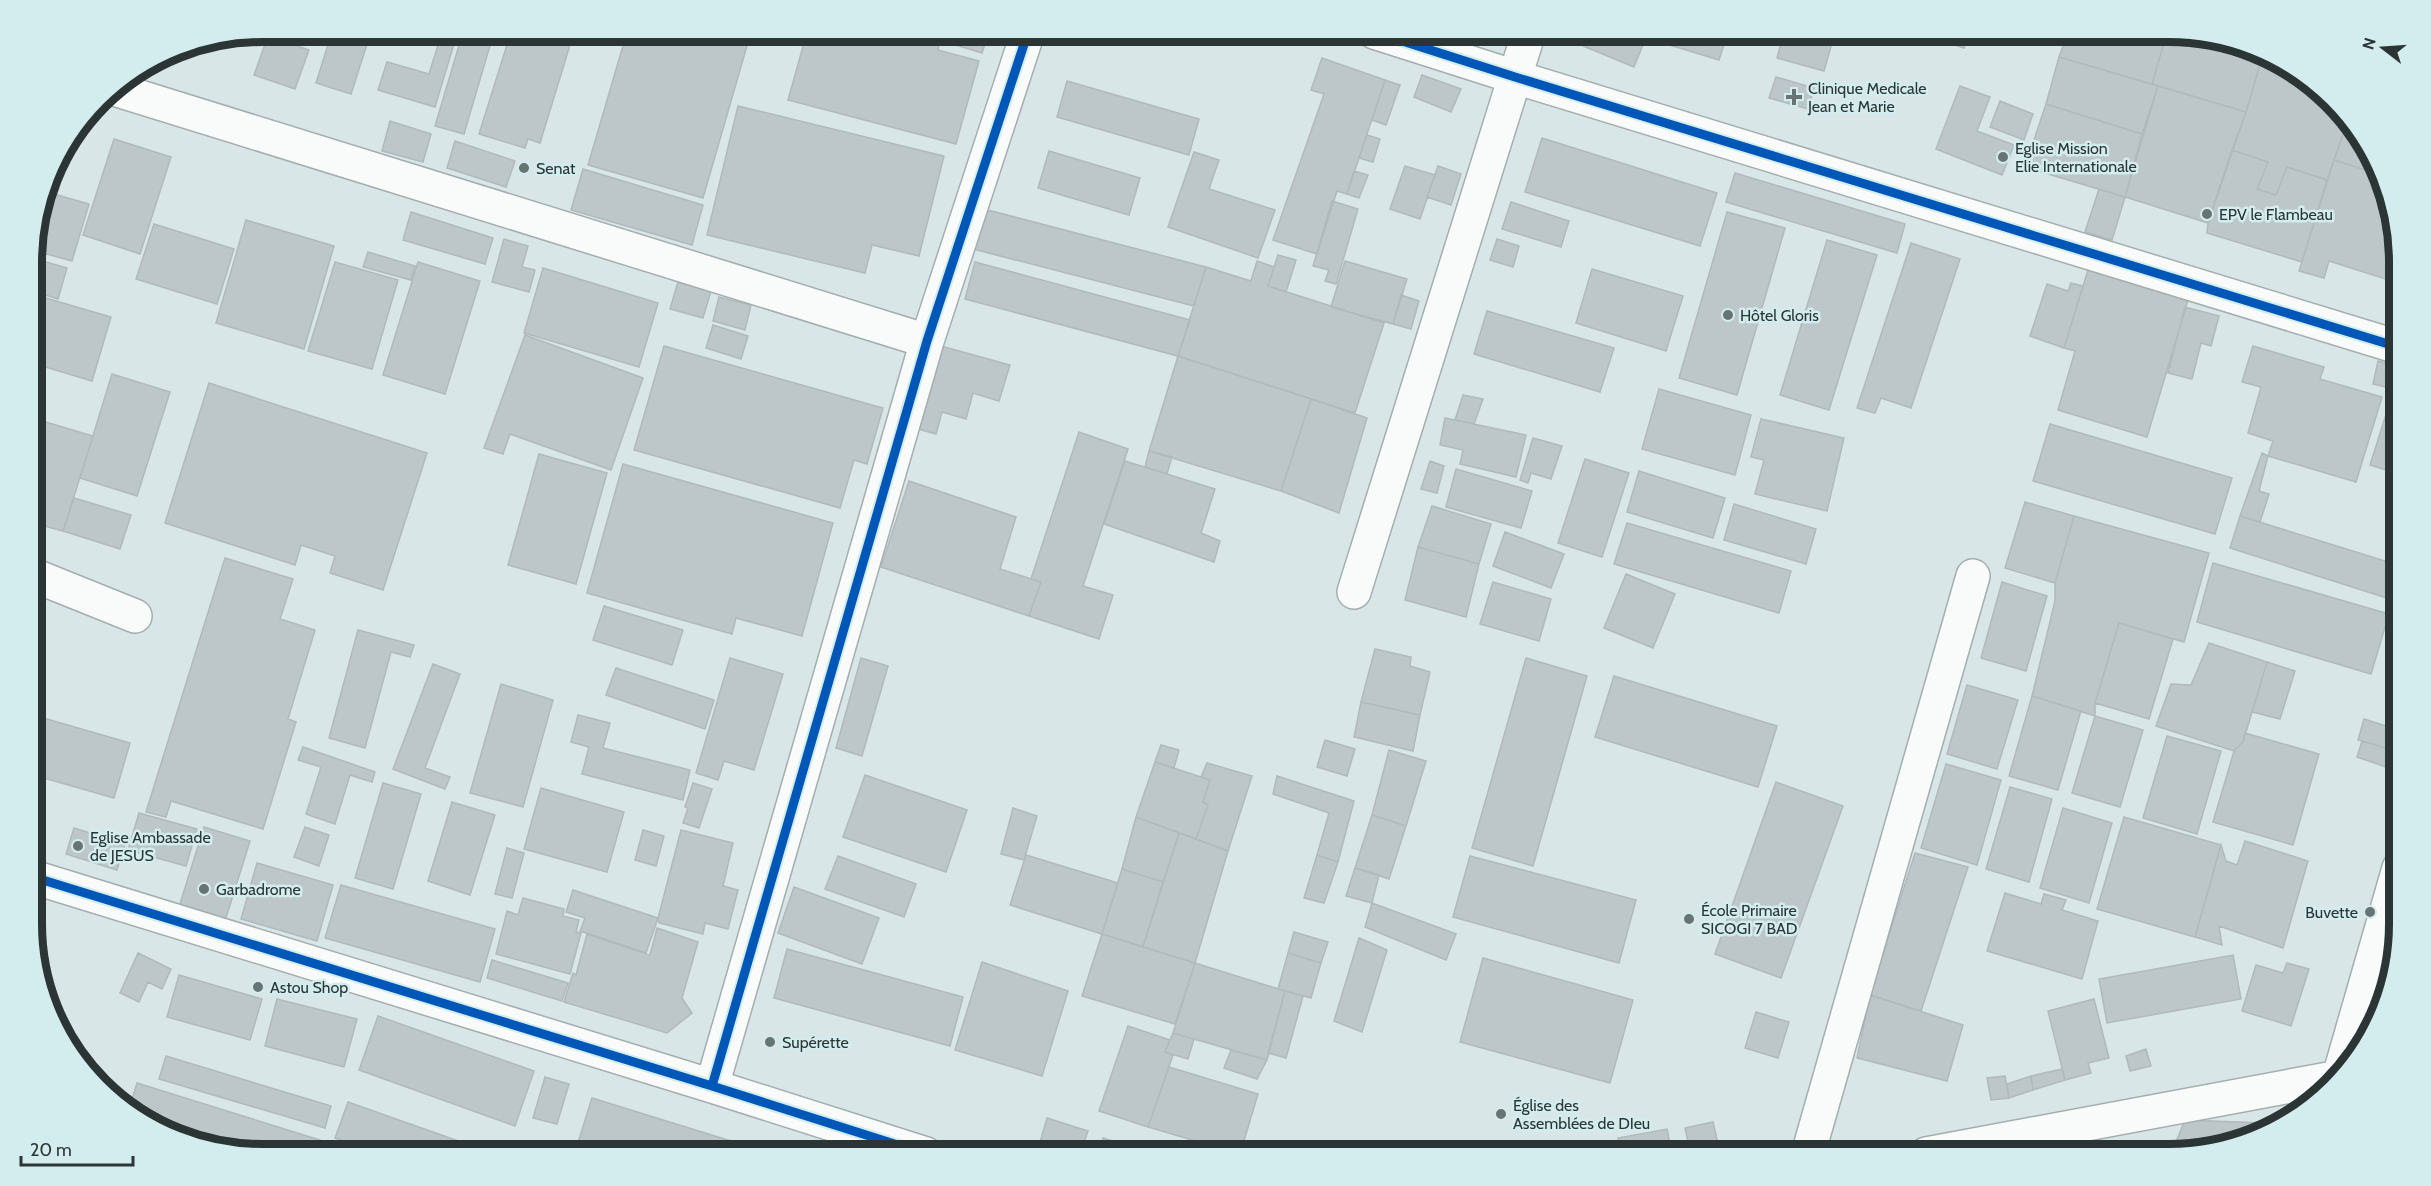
<svg xmlns="http://www.w3.org/2000/svg" width="2431" height="1186" font-family="Cabin,sans-serif">
<style>
.building{fill:#bdc7c9;stroke:#b0b9bc;stroke-width:1.5}
.lines{fill:none;stroke-linecap:round;stroke-linejoin:round}
.minor-casing{stroke:#a4aeaf;stroke-width:36}
.minor{stroke:#f9fbfb;stroke-width:33}
.cycleway-casing{stroke:#d3eced;stroke-width:13}
.cycleway{stroke:#0057b8;stroke-width:9}
.poi-dot{fill:#687374;stroke:#d3eced;stroke-width:2}
.labels{text-anchor:middle;dominant-baseline:central;stroke-width:5;stroke-linejoin:round;paint-order:stroke}
.poi-label{font-size:16px;fill:#2b3536;stroke:#d3eced;text-anchor:start}
.rim{fill:none;stroke:#2b3536;stroke-width:8}
</style>
<rect width="100%" height="100%" fill="#d9e6e7"/>
<path class="building" d="M332,32h39l-20,62 -35,-11z
M442,32l15,2 -22,73 -57,-17 9,-28 42,12z
M463,32h31l-30,102 -29,-8z
M511,32h63l-34,111 -12,-4 -3,9 -46,-14z
M627,32h124l-48,166 -115,-33z
M807,32h119l15,3 -3,15 41,11 -23,83 -168,-44z
M949,32h40l-7,21 -36,-11z
M1581,32h67l-14,35 -58,-24z
M1667,32h61l-9,28 -56,-17z
M1784,32h51l-11,39 -47,-13z
M1921,32h48l-5,16 -44,-14z
M2068,32h99l-15,52 -93,-27z
M2167,32l96,22 -17,58 -94,-28z
M268,36l41,14 -14,39 -41,-14z
M2263,54l7,1 51,34 27,31 -21,60 -40,-13 -11,28 -19,-6 11,-27 -36,-12 14,-38z
M2059,57l99,29 -16,48 -96,-30z
M1322,58l63,22 -38,114 -10,-3 -20,63 -44,-14 51,-146 -13,-4z
M1422,75l39,14 -10,23 -37,-15z
M1776,77l38,11 -6,21 -39,-11z
M1385,80l15,5 -14,40 -14,-5z
M1067,81l132,38 -10,36 -132,-38z
M1960,86l30,11 -13,34 37,14 -12,30 -66,-26z
M2158,86l88,26 -38,111 -83,-26z
M2000,101l33,13 -9,26 -34,-13z
M2046,104l96,30 -17,63 -100,-30z
M738,106l206,50 -25,100 -47,-11 -7,28 -158,-38z
M2348,120l12,14 15,39 -41,-13z
M390,121l41,13 -8,28 -41,-11z
M1367,135l13,4 -7,23 -14,-4z
M1542,138l175,55 -17,53 -175,-54z
M114,139l57,18 -31,97 -57,-19z
M455,141l60,20 -9,26 -59,-19z
M2232,150l36,12 -11,27 19,6 11,-28 40,13 -25,82 -95,-29 1,-10z
M1049,151l91,27 -11,37 -91,-27z
M1194,152l25,8 -10,29 66,21 -17,48 -90,-31z
M2334,160l41,13 23,60v50l-69,-22 -5,17 -25,-7z
M1405,166l30,9 -15,44 -30,-10z
M1438,166l23,8 -10,31 -24,-8z
M583,169l120,36 -11,40 -121,-35z
M1354,171l14,4 -9,23 -12,-4z
M1735,173l170,51 -8,29 -171,-51z
M2099,189l26,8 -13,43 -27,-8z
M47,192l42,12 -17,57 -40,-11z
M1332,201l26,8 -22,75 -11,-3 4,-11 -16,-4z
M1511,202l58,19 -8,26 -59,-18z
M984,209l222,58 -12,39 -221,-57z
M411,212l82,26 -8,26 -82,-24z
M1727,212l58,16 -48,167 -58,-17z
M246,220l88,26 -30,103 -88,-26z
M154,224l80,25 -17,55 -81,-25z
M504,239l24,7 -6,21 13,3 -6,22 -37,-10z
M1497,239l22,7 -6,21 -23,-7z
M1827,240l50,15 -48,155 -49,-15z
M1911,243l49,16 -49,149 -30,-10 -6,15 -18,-5z
M368,252l47,14 -4,14 -48,-13z
M1278,255l18,5 -10,32 -18,-6z
M32,258l35,10 -9,31 -26,-8z
M1257,261l17,6 -6,19 116,37 -29,90 -177,-57 28,-89 45,14z
M1345,261l62,18 -14,45 -62,-17z
M335,262l63,18 -26,89 -64,-18z
M418,262l62,19 -35,113 -62,-19z
M975,262l215,58 -12,36 -213,-57z
M543,268l115,35 -19,64 -115,-34z
M1592,269l91,27 -17,55 -90,-28z
M2088,270l100,30 -41,137 -89,-27 17,-59 -11,-3z
M678,282l33,9 -8,27 -33,-9z
M2071,283l12,3 -19,62 -34,-12 17,-52 21,7z
M32,294l79,23 -19,64 -60,-18z
M1401,295l18,6 -8,28 -18,-5z
M719,297l32,8 -6,25 -32,-9z
M2185,307l34,9 -8,30 -10,-3 -9,36 -24,-6z
M1487,311l127,37 -14,44 -126,-38z
M713,325l35,11 -7,23 -35,-11z
M525,335l118,43 -32,92 -101,-36 -7,20 -19,-6z
M664,346l219,62 -16,56 -13,-4 -14,48 -206,-58z
M941,346l69,19 -11,36 -26,-8 -7,26 -24,-7 -6,22 -18,-5z
M2253,346l71,21 -4,12 62,18 -26,85 -88,-26 5,-15 -25,-8 13,-46 -19,-5z
M1178,356l133,43 -30,92 -132,-40z
M2378,361l20,5 -4,23 -21,-5z
M112,374l58,18 -33,104 -57,-18z
M209,383l218,70 -44,137 -53,-17 5,-17 -34,-11 -6,20 -130,-42z
M1659,389l92,26 -16,60 -93,-26z
M2394,389l4,2v83l-28,-9z
M1463,395l20,4 -9,25 -19,-4z
M1311,399l56,19 -28,95 -58,-22z
M32,418l61,18 -30,95 -30,-8z
M1445,418l81,17 -10,42 -56,-13 3,-14 -23,-5z
M1761,419l83,19 -17,73 -72,-17 9,-34 -13,-3z
M2050,424l182,54 -17,56 -182,-53z
M1079,432l49,17 -45,137 30,9 -14,44 -70,-23 12,-34 -10,-3z
M1533,438l29,8 -11,33 -20,-6 -3,10 -8,-3z
M1149,451l23,6 -5,17 -22,-7z
M2262,453l6,3 -9,35 10,3 -9,28 -20,-6z
M539,454l68,19 -31,111 -68,-19z
M1585,459l44,14 -27,84 -44,-14z
M1125,461l90,28 -14,44 19,8 -6,21 -110,-38z
M1430,461l14,5 -7,27 -16,-4z
M623,464l210,59 -31,113 -66,-18 -4,16 -145,-41z
M1456,469l76,22 -11,37 -75,-21z
M1639,471l86,27 -12,40 -86,-26z
M909,481l107,36 -16,52 41,13 -12,34 -148,-49z
M74,498l57,17 -11,34 -57,-18z
M2025,502l49,14 -19,67 -50,-15z
M1734,504l82,25 -10,35 -82,-24z
M1432,506l59,18 -12,40 -61,-17z
M2074,516l135,37 -25,89 -65,-19 -24,80v13l-63,-20 23,-95v-18z
M2240,516l158,49 1,37 -169,-54z
M1627,523l164,48 -12,42 -165,-49z
M1505,532l59,22 -13,34 -58,-22z
M1418,547l61,17 -13,53 -61,-17z
M225,558l68,21 -13,40 35,11 -27,89 8,3 -33,107 -92,-28 -5,16 -20,-5z
M2213,563l176,51 -18,60 -174,-52z
M1626,574l49,20 -22,54 -49,-20z
M1493,582l58,17 -12,42 -59,-17z
M2002,582l45,14 -21,75 -45,-13z
M604,606l79,24 -11,35 -79,-25z
M2119,623l54,16 -24,80 -54,-16z
M358,630l56,15 -4,12 -19,-5 -26,96 -36,-10z
M2399,630v20l-6,-3z
M2209,643l58,19 -24,80 -9,9 -78,-25 15,-42 20,1z
M1375,649l36,8 -1,9 20,6 -10,43 -59,-13z
M2397,650h2v24l-9,-3z
M730,658l53,16 -29,96 -30,-9 -6,19 -22,-7z
M861,658l27,8 -26,90 -26,-8z
M1526,658l61,18 -54,190 -61,-18z
M2267,662l28,9 -15,48 -28,-7z
M433,664l27,10 -35,94 25,9 -5,12 -52,-20z
M616,668l98,32 -9,29 -99,-34z
M1614,676l163,50 -19,61 -163,-50z
M501,684l52,16 -30,107 -53,-14z
M1967,685l51,15 -21,69 -50,-15z
M2032,696l49,15 -23,79 -49,-14z
M1361,702l59,13 -7,36 -59,-14z
M33,715l97,28 -16,55 -81,-23z
M578,715l32,8 -7,25 87,22 -7,30 -101,-26 7,-27 -18,-5z
M2095,716l48,14 -23,77 -48,-14z
M2364,719l35,11 -6,20 -35,-10z
M2245,733l74,21 -26,91 -80,-23 21,-71 9,-9z
M2167,736l54,15 -24,83 -54,-16z
M1325,740l30,9 -8,27 -30,-9z
M2362,741l31,9 -7,17 -29,-10z
M1161,745l18,5 -5,18 -19,-6z
M303,747l72,25 -3,10 -22,-7 -15,49 -29,-10 15,-47 -23,-7z
M1389,750l37,11 -20,65 -34,-11z
M1155,762l55,18 -7,22 5,3 -12,34 -60,-22z
M1207,763l45,13 -24,75 -32,-12 12,-34 -5,-3 7,-22 -9,-3z
M1946,764l55,16 -24,85 -56,-17z
M865,775l102,35 -21,62 -103,-35z
M1277,776l77,25 -16,61 -21,-7 12,-42 -56,-19z
M1776,782l67,24 -62,172 -66,-24z
M383,783l38,11 -28,95 -38,-11z
M693,783l19,6 -13,39 -16,-5 5,-15 -3,-1z
M2010,787l42,12 -23,83 -43,-13z
M541,788l83,24 -17,60 -83,-23z
M452,802l43,13 -25,80 -42,-14z
M1013,808l24,8 -13,44 -23,-6z
M2063,808l49,15 -23,80 -49,-15z
M139,813l58,16 -11,37 -58,-16z
M1372,815l34,11 -17,53 -34,-11z
M1136,817l43,16 -16,49 -41,-13z
M2124,817l97,28 -26,92 -98,-28z
M204,827l46,14 -25,80 -46,-14z
M305,827l24,8 -10,31 -25,-9z
M74,828l51,16 -8,26 -51,-16z
M643,830l21,6 -8,30 -21,-6z
M681,830l52,13 -10,43 15,4 -10,39 -23,-6 -2,11 -44,-11 -1,-5z
M1179,833l49,18 -33,112 -52,-16z
M2245,841l63,20 -25,87 -64,-22 3,19 -27,-8 26,-92 5,16 11,4z
M507,848l17,5 -12,45 -17,-4z
M1915,853l53,14 -47,144 -51,-16z
M1026,855l92,28 -16,51 -92,-29z
M1317,855l21,7 -14,41 -20,-5z
M838,856l78,28 -12,33 -79,-28z
M1470,856l166,44 -17,63 -166,-46z
M257,863l76,22 -16,56 -76,-22z
M1355,868l24,7 -7,28 -26,-7z
M1122,869l41,13 -20,65 -41,-13z
M341,885l154,44 -15,53 -155,-44z
M794,887l85,31 -17,46 -84,-31z
M573,890l85,28 -12,35 -66,-22 5,-13 -19,-6z
M2005,893l36,11 3,-10 22,6 -4,10 36,11 -16,58 -95,-28z
M523,898l41,11 -1,7 16,4 -3,12 5,1 -11,41 -74,-20 11,-43 11,4z
M1372,903l84,31 -10,26 -81,-33z
M657,928l41,14 -16,56 10,15 -25,20 -103,-31 9,-29 3,2 11,-41 63,21z
M1294,932l34,10 -7,21 -33,-10z
M1102,934l93,29 -20,61 -93,-28z
M1359,938l28,12 -25,82 -28,-11z
M787,949l176,48 -13,49 -176,-48z
M138,953l33,16 -9,20 -14,-7 -9,20 -19,-9z
M1288,953l33,10 -10,35 -33,-9z
M2233,955l8,44 -134,24 -8,-44z
M1483,958l150,42 -23,83 -150,-41z
M492,960l76,23 -6,18 -75,-23z
M982,962l86,29 -26,85 -87,-26z
M1195,963l90,28 -18,69 -94,-27z
M2287,963l22,6 -18,57 -49,-15 14,-46 27,8z
M179,975l83,24 -12,41 -83,-23z
M1285,991l18,5 -17,62 -18,-5z
M1870,995l93,30 -16,56 -90,-23z
M277,999l80,20 -13,48 -79,-21z
M2094,999l15,59 -21,5 3,10 -26,7 -17,-69z
M1756,1012l33,10 -11,36 -33,-10z
M378,1016l156,55 -19,55 -156,-56z
M1128,1026l42,14 -5,12 8,3 -25,72 -49,-16z
M1173,1033l21,6 -6,20 -23,-7z
M2146,1049l5,17 -21,5 -4,-15z
M1231,1050l36,10 -10,19 -33,-11z
M166,1056l165,50 -6,22 -166,-49z
M1169,1067l89,27 -18,60 -92,-27z
M2062,1069l3,11 -32,10 -2,-14z
M2005,1076l4,22 -18,2 -4,-22z
M2031,1076l2,14 -24,8 -2,-14z
M545,1077l24,7 -12,40 -24,-6z
M137,1083l183,57 -4,14h-54l-101,-23 -31,-25z
M592,1098l152,47 -3,9h-158l-8,-2z
M348,1102l147,52h-115l-45,-16z
M1047,1118l41,13 -8,23 -40,-12z
M2185,1120l79,3 4,7 -26,12 -59,12h-37l27,-5z
M1713,1122l5,22 -28,7 -5,-23z
M1667,1129l4,20 -28,5h-22l-3,-16z
M2072,1137l5,17h-95z
M1103,1138l35,11 -2,5h-39z
M1243,1143l24,7 -1,4h-26z
M1167,1144l19,6 -2,4h-20z"/>
<g class="lines">
<defs>
<path id="minor" d="M1374,32l141,45 883,270
M111,88l816,253
M33,575l102,41
M1354,592l175,-560
M33,877l679,209 214,68
M2338,1080l61,-212
M712,1086l215,-745 101,-309
M1808,1154l165,-578
M1926,1154l413,-77"/>
</defs>
<use href="#minor" class="minor-casing"/>
<use href="#minor" class="minor"/>
<defs>
<path id="cycleway" d="M1374,32l141,45 883,270
M33,877l679,209 214,68
M712,1086l215,-745 101,-309"/>
</defs>
<use href="#cycleway" class="cycleway-casing"/>
<use href="#cycleway" class="cycleway"/>
</g>
<g class="poi-dot">
<path d="M1791 88h6v6h6v6h-6v6h-6v-6h-6v-6h6z"/>
<circle cx="2003" cy="157" r="6"/>
<circle cx="524" cy="168" r="6"/>
<circle cx="2207" cy="214" r="6"/>
<circle cx="1728" cy="315" r="6"/>
<circle cx="78" cy="846" r="6"/>
<circle cx="204" cy="889" r="6"/>
<circle cx="2370" cy="912" r="6"/>
<circle cx="1689" cy="919" r="6"/>
<circle cx="258" cy="987" r="6"/>
<circle cx="770" cy="1042" r="6"/>
<circle cx="1501" cy="1114" r="6"/>
</g>
<g class="labels">
<g class="poi-label">
<text x="1808" y="88">Clinique Medicale<tspan x="1808" dy="18">Jean et Marie</tspan></text>
<text x="2015" y="148">Eglise Mission<tspan x="2015" dy="18">Elie Internationale</tspan></text>
<text x="536" y="168">Senat</text>
<text x="2219" y="214">EPV le Flambeau</text>
<text x="1740" y="315">Hôtel Gloris</text>
<text x="90" y="837">Eglise Ambassade<tspan x="90" dy="18">de JESUS</tspan></text>
<text x="216" y="889">Garbadrome</text>
<text x="1701" y="910">École Primaire<tspan x="1701" dy="18">SICOGI 7 BAD</tspan></text>
<text x="2358" y="912" text-anchor="end">Buvette</text>
<text x="270" y="987">Astou Shop</text>
<text x="782" y="1042">Supérette</text>
<text x="1513" y="1105">Église des<tspan x="1513" dy="18">Assemblées de DIeu</tspan></text>
</g>
</g>
<path d="M0 0H2431V1186H0ZM262 42H2169A220 220 0 0 1 2389 262V924A220 220 0 0 1 2169 1144H262A220 220 0 0 1 42 924V262A220 220 0 0 1 262 42Z" fill="#d3eced" fill-rule="evenodd"/>
<path class="rim" d="M262 42H2169A220 220 0 0 1 2389 262V924A220 220 0 0 1 2169 1144H262A220 220 0 0 1 42 924V262A220 220 0 0 1 262 42Z"/>
<g transform="translate(2383 48) rotate(287)" stroke="#d3eced" stroke-width="4.5" paint-order="stroke">
<path d="M0-4.5L10 22L0 15L-10 22Z" fill="#2b3536"/>
<text y="-9" font-size="16" font-weight="bold" text-anchor="middle" fill="#2b3536">N</text>
</g>
<path d="M21 1156v9h112v-9" fill="none" stroke="#2b3536" stroke-width="3"/>
<text x="30" y="1156" font-size="18" fill="#2b3536" stroke="#d3eced" stroke-width="4.5" paint-order="stroke">20 m</text>
</svg>
